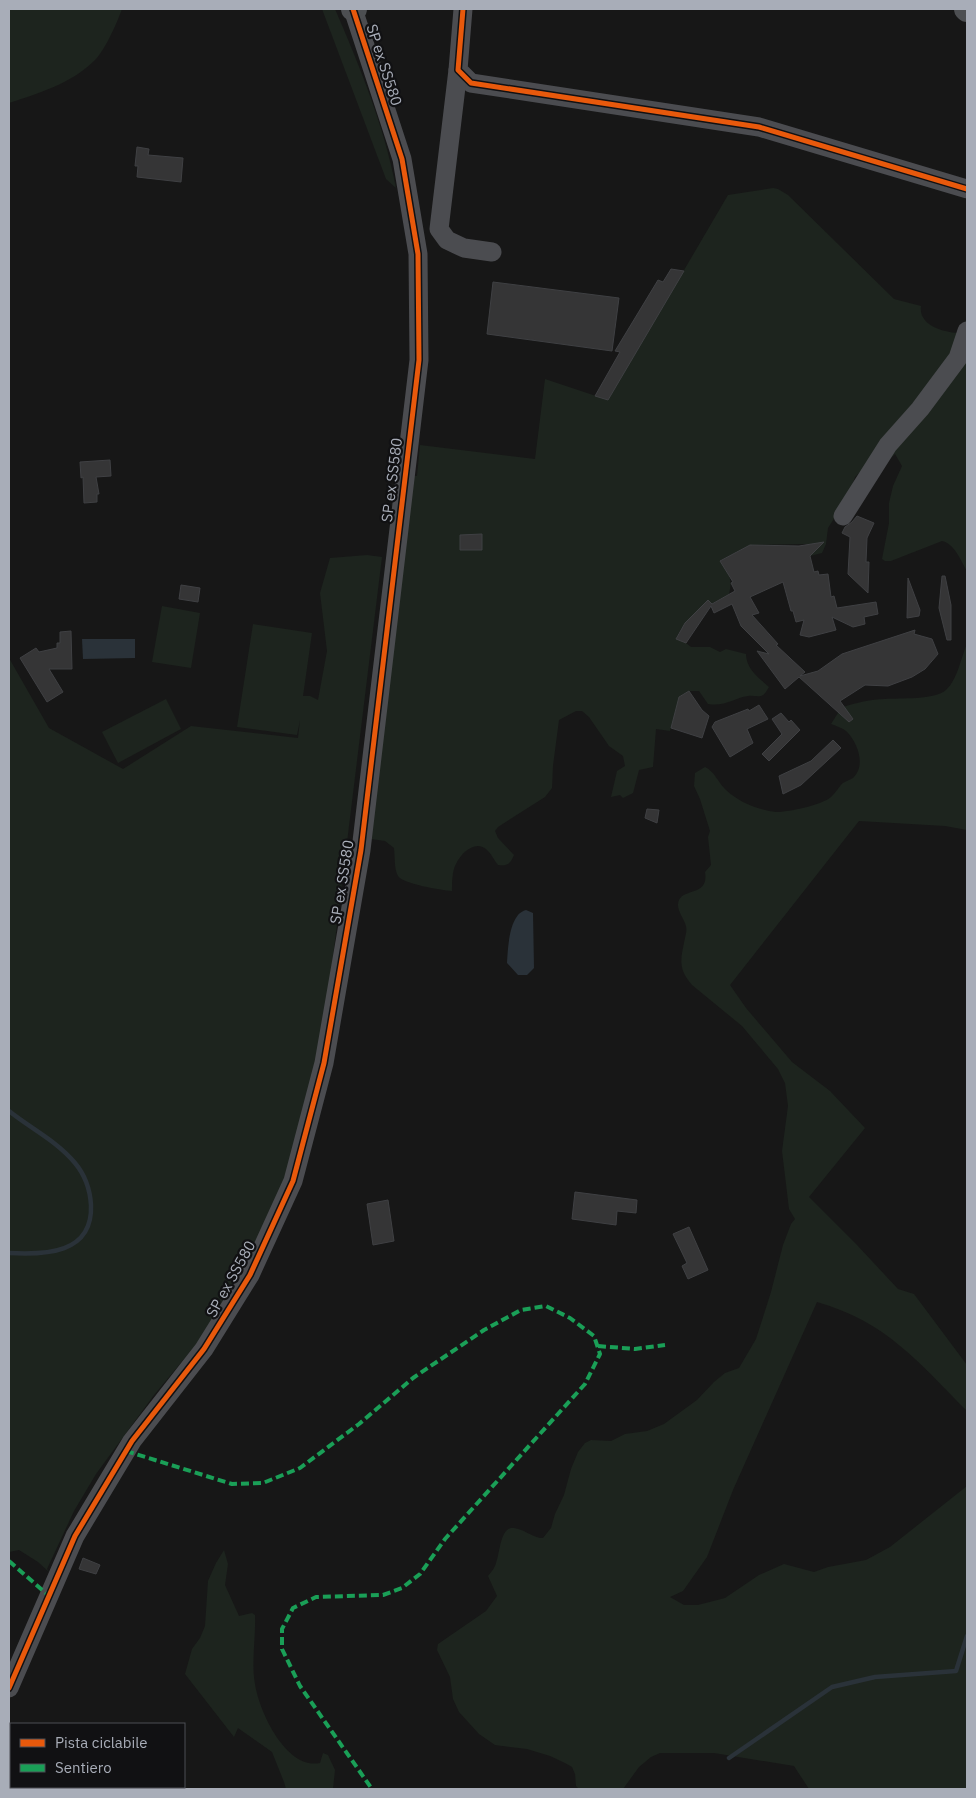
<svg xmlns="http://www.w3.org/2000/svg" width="976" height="1798" font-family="'IBM Plex Sans',sans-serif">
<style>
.green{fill:#1d241e}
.water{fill:#2a3239}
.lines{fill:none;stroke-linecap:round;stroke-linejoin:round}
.stream{stroke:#2a3239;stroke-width:4.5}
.building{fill:#353536;stroke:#3f4043}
.minor{stroke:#4b4c50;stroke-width:19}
.major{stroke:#4d4f52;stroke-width:24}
.quiet{stroke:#1a9f57;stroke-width:4;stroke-dasharray:8 4;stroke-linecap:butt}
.cycleway-casing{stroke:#111113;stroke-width:8}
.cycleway{stroke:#e8590c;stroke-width:5}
.labels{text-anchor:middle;stroke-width:4.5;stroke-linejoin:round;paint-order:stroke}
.street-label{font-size:15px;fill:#a8adb8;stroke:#111113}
</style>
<rect width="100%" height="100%" fill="#171717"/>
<g class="green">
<path d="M9,9H122C117,23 105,50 95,60C71,84 39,93 9,103Z"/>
<path d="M322,9H335C360,67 384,126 396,188L386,179Z"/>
<path d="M773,188L778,189L788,195L894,299L921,306C918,326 946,333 961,333L967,317V571C961,561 954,543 942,541L891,561H885L882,559L889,523V503L893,486L902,466L895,454L887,462L860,472L855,477L848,497L828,528L826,544L822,553L810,556L808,544L750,545L720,561C729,575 733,578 729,594C708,607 685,616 676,639L686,643L691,647H710L720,652L726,649L746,654C746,669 759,678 769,687C767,690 765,695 761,696C757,697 752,695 748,696C734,698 725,707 708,704L699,691H689L680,696L670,731L656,729L653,767L639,770L633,793L623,798L620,795L611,797L617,771L625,766L623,756L609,746L589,717L582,711H576L559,720L553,766L552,788L545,797L498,827L495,831L498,838L514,855C510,864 508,866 498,865C494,860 491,853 486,849C475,840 461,853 456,864C452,871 452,883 452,891C441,890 403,884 398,876C394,869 395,856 394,848L385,841L371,839L411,476H417L420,445L535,459L545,379L608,400L728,195Z"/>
<polygon points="367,555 382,557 318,1079 272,1225 199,1341 154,1395 96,1474 74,1511 47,1569 49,1572 38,1562 19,1550 9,1552 9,658 49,728 123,769 191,726 298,738 300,720 297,735 237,727 253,624 312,633 303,696 310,696 318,700 327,651 320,593 330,558"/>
<polygon points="162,606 200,613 191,668 152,662"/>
<path d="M967,644V830L945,826L859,821L730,985L746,1008L792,1062L830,1091L865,1128L809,1197L857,1245L898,1289L914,1294L967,1365V1411C918,1362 887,1322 817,1302L733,1490L707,1557L683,1591L670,1597L684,1605H698L725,1598L759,1575L784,1564L814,1572L828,1567L866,1560L890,1547L967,1486V1789H809L794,1766L714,1753H660L651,1757L639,1767L623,1789H579L576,1786L575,1774L572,1767L565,1763L550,1756L527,1749L495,1745L479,1734L459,1712L453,1699L450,1677L437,1650L438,1644L486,1611L497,1596L488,1576C491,1572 495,1568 496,1563C500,1554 500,1526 514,1528C523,1529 531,1536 540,1538H543L551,1528L555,1514L564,1495L571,1469L578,1452L585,1443L591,1440L611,1441L625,1434L647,1431L664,1424L697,1400L714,1382L725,1373L739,1368L756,1339L771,1292L783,1245L791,1224L795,1219L789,1209L782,1151L788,1106L785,1083L778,1069L742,1026L692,985C677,968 681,958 685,938C686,934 687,930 686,926C684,918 675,909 679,900C685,888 709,896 705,872L711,865L708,837L710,831L700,799L694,786L695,773L705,767C714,771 718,782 725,789C738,802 758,810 776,812C789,812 822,805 831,797C836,793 839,786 843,783C846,781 850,780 853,778C866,766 858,744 848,733C844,728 836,726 831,724L843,705V707C856,703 871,699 885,699C900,698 935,700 946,690C958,679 961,657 967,644Z"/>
<polygon points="166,699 181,729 118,763 102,732"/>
<path d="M224,1550L228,1564L225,1585L239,1616L252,1613L255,1615C256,1637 251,1663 255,1684C259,1711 286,1770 320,1763L323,1753L328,1755L335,1770L333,1789H286L284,1782L272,1752L238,1728L234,1737L185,1674L192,1649L200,1638L205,1626L208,1581L216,1563Z"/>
</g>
<g class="water">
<polygon points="82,639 135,639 135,658 83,659"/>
<path d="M526,910L533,913L534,968L527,975H518L507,963C508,948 509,914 526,910Z"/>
</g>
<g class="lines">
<g class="stream">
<path d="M9,1111C30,1128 57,1141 75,1163C85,1175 90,1189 91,1205C93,1254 45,1255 9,1253"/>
<polyline points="729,1758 832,1687 875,1677 956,1671 967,1636"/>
</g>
</g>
<g class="building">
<polygon points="137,147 149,149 148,155 183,158 181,182 137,177 138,166 135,166"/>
<polygon points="671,269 684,271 608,400 595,396 620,352 615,351 655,285 658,280 663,282"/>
<polygon points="493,282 619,298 612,351 487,334"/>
<polygon points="110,460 111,476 96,477 99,494 97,494 97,502 84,503 83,477 81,478 80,462"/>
<polygon points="857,516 874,523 867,538 866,562 869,562 868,593 848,574 850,537 842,533 845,527 852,522"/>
<polygon points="482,534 482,550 460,550 460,535"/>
<polygon points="824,542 810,556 814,572 818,571 819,575 828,574 831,597 834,596 837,608 876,602 878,614 864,617 865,624 853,627 832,617 836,630 809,637 800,635 804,620 796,622 793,611 791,611 783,582 750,597 759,613 752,615 778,644 776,645 805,672 800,676 818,671 842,654 915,630 914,634 932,639 938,654 925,669 912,677 888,686 865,685 840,701 853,719 849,722 799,677 785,689 757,651 769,654 741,626 732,604 714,613 711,606 686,643 676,639 685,623 708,600 712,604 735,591 731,583 733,582 720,561 750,545 799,546"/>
<polygon points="942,576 945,576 951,605 951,640 947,640 939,608"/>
<polygon points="908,578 920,610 919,616 907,618"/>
<polygon points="181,585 200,588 198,602 179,599"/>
<polygon points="71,631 72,669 49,669 63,692 47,702 20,658 36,648 39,652 57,648 57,643 60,643 60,632"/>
<polygon points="689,691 702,710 709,716 702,738 671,728 679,697"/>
<polygon points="759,705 768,719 747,729 753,743 730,757 712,727 715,722 748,709 749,711"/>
<polygon points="781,713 789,722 791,720 800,730 769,761 762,754 782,734 772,719"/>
<polygon points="833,740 841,748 801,785 783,794 779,776 811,761"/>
<polygon points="647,809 659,810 657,823 645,818"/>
<polygon points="575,1192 637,1200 636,1213 617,1211 616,1225 572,1219"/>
<polygon points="388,1200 394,1241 373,1245 367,1204"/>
<polygon points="689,1227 708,1270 688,1279 682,1266 687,1263 673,1234"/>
<polygon points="83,1558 100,1565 96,1574 79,1569"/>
</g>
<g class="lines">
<g class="minor">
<polyline points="463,9 458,70 471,83 759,127 967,189"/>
<polyline points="458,70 439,229 447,240 464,248 492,252"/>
<polyline points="843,516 888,445 920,409 958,358 967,331"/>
<polyline points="9,1688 75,1536 132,1441 204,1349 250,1275 293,1181 324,1063 361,850 419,360 418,254 402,159 353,9"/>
</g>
<g class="major">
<polyline points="353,9 355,9"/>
<polyline points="966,9 967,10"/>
</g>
<g class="quiet">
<polyline points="598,1346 635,1349 665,1345"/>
<polyline points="126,1451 232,1484 263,1483 300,1468 359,1424 413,1378 484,1330 521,1310 546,1306 570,1318 594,1336 600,1354 585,1384 445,1539 420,1574 402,1588 383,1595 316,1597 293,1608 282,1629 282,1649 300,1686 372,1789"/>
<polyline points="9,1561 48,1595"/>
</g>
<g class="cycleway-casing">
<g id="cycleway">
<polyline points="463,9 458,70 471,83 759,127 967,189"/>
<polyline points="9,1688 75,1536 132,1441 204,1349 250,1275 293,1181 324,1063 361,850 419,360 418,254 402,159 353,9"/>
</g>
</g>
<use href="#cycleway" class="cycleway"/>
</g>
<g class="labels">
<g class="street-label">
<text transform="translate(384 65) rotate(72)" y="5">SP ex SS580</text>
<text transform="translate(392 480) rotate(-83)" y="5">SP ex SS580</text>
<text transform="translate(342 882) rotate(-81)" y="5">SP ex SS580</text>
<text transform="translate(231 1279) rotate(-61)" y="5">SP ex SS580</text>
</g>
</g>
<rect width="976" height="1798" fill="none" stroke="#a8adb8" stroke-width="20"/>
<rect x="10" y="1723" width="175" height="65" fill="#111113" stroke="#4d4f55"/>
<rect x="20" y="1739" width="25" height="8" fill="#e8590c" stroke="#4d4f55"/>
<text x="55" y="1748" font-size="15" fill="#a8adb8">Pista ciclabile</text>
<rect x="20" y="1764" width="25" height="8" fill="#1a9f57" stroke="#4d4f55"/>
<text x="55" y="1773" font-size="15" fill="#a8adb8">Sentiero</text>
</svg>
